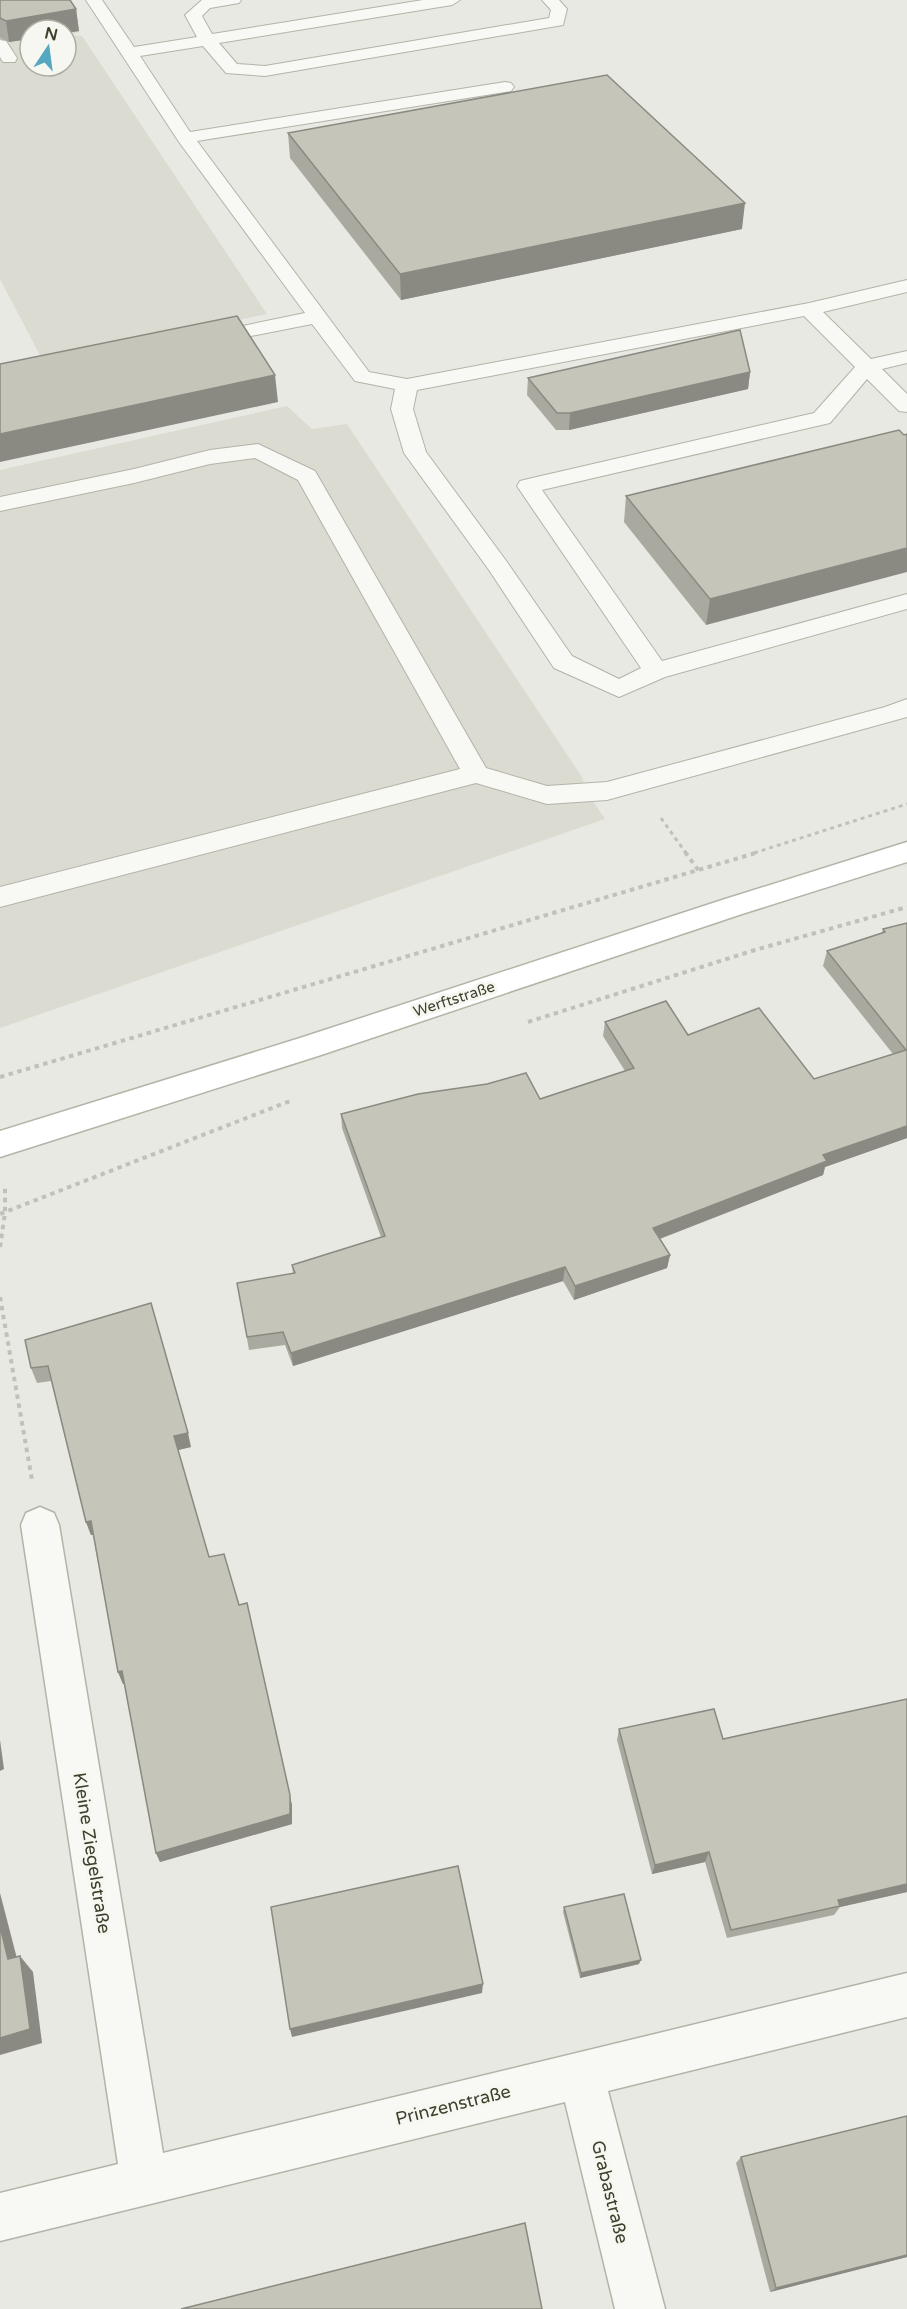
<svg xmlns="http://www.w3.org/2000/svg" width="907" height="2309" font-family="'Varela Round',sans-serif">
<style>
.built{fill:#dbdbd1;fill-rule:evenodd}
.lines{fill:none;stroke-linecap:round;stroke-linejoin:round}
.service-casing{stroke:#b3b3a8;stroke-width:2}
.minor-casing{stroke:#b3b3a8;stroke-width:3}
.secondary-casing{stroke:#b3b3a8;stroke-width:3}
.path-far1{stroke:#c0c1b9;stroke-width:3;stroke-dasharray:4 4;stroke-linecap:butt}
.path{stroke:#c0c1b9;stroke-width:4;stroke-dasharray:4.5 4.5;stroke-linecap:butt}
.service{fill:#f8f8f5;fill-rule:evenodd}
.minor{fill:#f8f8f5;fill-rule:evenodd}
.secondary{fill:#fff;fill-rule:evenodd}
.wall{fill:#a9a9a0}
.shaded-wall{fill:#8a8a82}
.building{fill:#c5c5ba;stroke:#8a8a82;stroke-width:1.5}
.labels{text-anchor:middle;stroke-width:6;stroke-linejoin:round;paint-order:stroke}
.street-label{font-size:15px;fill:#3f402c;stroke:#f7f7f2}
.near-street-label{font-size:18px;fill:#3f402c;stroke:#f7f7f2}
</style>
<rect width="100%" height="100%" fill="#e9e9e3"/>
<g class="built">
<path d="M0,0H59L80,32L69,35L82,36L267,314L43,361L0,279ZM30,30H66V66H30Z"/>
<polygon points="287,406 312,429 347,424 582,777 587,792 605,819 0,1028 0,470"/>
</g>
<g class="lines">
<g class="service-casing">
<g id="service">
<path d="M86,0H102L134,47L197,37L185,15L202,0H241L239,3L210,8L202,16L212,34L423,0H460L452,5L219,43L237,64L265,66L549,18L551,10L542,0H559L567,9L563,25L265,76L226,73L203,46L140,56L190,132L505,82L511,83L514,87L511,91L505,92L197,141L369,372L407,379L809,303L907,280V292L823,312L871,359L907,351V363L882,369L907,394V412L899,411L867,379L830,423L542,490L662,661L907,594V609L665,677L619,697L554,668L489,570L404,453L391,409L395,389L355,381L312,324L206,345L199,343L196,339L199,335L305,313L179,142ZM804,316L855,367L814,413L528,479L520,481L517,486L641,668L619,679L572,656L507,562L426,452L413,409L417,390Z"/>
<polygon points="0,40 6,41 17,58 15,62 3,62 0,57"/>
<polygon points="258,444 315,471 486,768 547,786 607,782 885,707 907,699 907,717 607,800 547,804 476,783 0,907 0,887 460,769 298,480 255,458 210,464 134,483 0,511 0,497 134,469 210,450"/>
</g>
</g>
<g class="minor-casing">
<polygon id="minor" points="40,1507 54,1513 59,1525 163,2153 907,1973 907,2017 608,2091 665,2309 615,2309 565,2102 0,2241 0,2193 118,2164 21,1525 26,1513"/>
</g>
<g class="secondary-casing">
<polygon id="secondary" points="907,842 907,862 742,914 318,1056 0,1157 0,1131 300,1038 722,900"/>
</g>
<g class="path-far1">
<polyline points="661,818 686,853"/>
<polyline points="754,853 907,804"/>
</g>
<g class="path">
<polyline points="685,852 699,871"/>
<polyline points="528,1022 755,950 907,907"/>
<polyline points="0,1077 759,852"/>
<polyline points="0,1214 290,1101"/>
<polyline points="0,1247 5,1213 5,1186"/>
<polyline points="0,1297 32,1480"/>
</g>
<use href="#service" class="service"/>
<use href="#minor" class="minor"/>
<use href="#secondary" class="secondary"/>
</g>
<g class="wall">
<polygon points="0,0 76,9 79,31 9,42 0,38 0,39"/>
<polygon points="288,133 742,229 401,300 290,158"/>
<polygon points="750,372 748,389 569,430 556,430 527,395 528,378"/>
<polygon points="899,430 706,625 624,522 626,496"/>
<polygon points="907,923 907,1138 825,1167 823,1175 660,1239 670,1255 667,1268 574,1300 563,1281 293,1366 285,1345 249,1350 237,1283 293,1274 292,1265 381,1237 342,1128 341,1114 540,1099 625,1071 603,1036 605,1022 688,1035 814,1079 893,1054 823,966 827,951 882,933 883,929"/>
<polygon points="25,1340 191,1447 178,1450 209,1557 292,1805 292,1824 160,1862 156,1853 124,1683 123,1684 118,1672 93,1535 91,1535 86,1522 51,1381 37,1383 31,1368"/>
<polygon points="907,1699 907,1892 840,1907 834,1915 727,1938 705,1862 652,1874 617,1740 619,1729 723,1739"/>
<polygon points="564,1907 639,1964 580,1978 563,1912"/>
<polygon points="907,2116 907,2257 770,2292 736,2163 741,2157"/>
</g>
<g class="shaded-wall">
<polygon points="76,9 79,31 66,33 66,30 30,30 30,39 9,42 6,21"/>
<polygon points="745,203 742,229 401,300 400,274"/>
<polygon points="750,372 748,389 569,430 570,413"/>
<polygon points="275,375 278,402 0,462 0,434"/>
<polygon points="907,548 907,572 706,625 710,599"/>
<polygon points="907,1126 907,1138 825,1167 823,1175 651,1242 653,1228 823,1155"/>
<polygon points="670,1255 667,1268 574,1300 575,1286"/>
<polygon points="565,1267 563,1281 293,1366 291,1353"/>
<polygon points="188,1433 191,1447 178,1450 174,1436"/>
<polygon points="91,1521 96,1534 91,1535 86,1522"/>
<polygon points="247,1603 292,1805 292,1824 160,1862 156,1853"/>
<polygon points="122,1671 127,1683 123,1684 118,1672"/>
<polygon points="0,1740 4,1769 0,1771"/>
<polygon points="709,1852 705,1862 652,1874 655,1865"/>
<polygon points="907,1884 907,1892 840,1907 838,1900"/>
<polygon points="0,1893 21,1974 8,1959 0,1926"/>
<polygon points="20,1956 33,1972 42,2043 0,2055 0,2038"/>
<polygon points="641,1960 639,1964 580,1978 581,1973"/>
<polygon points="483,1984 482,1993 292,2037 290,2029"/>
<polygon points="907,2255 907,2257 770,2292 776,2288"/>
</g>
<g class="building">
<polygon points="0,0 70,0 76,9 6,21 0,18"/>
<polygon points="607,75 745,203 400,274 288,133"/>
<polygon points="237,316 275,375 0,434 0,364"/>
<polygon points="740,330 750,372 570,413 557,413 528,378"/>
<polygon points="899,430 904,435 907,434 907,548 710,599 626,496"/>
<polygon points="907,923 907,1126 823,1155 827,1161 653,1228 670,1255 575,1286 565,1267 291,1353 283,1332 247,1337 237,1283 295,1273 292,1265 385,1236 341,1114 418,1094 487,1084 526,1073 540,1099 634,1068 605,1022 666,1001 688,1035 759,1008 814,1079 906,1050 827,951 885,932 883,929"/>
<polygon points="151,1303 188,1433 174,1436 209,1557 224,1554 239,1605 247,1603 290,1795 290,1814 156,1853 122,1671 118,1672 91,1521 86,1522 48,1366 31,1368 25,1340"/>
<polygon points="907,1699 907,1884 838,1900 840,1906 731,1930 709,1852 655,1865 619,1729 714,1709 723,1739"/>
<polygon points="458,1866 483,1984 290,2029 271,1907"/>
<polygon points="624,1894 641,1960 581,1973 564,1907"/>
<polygon points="0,1926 8,1959 20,1956 30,2029 0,2038"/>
<polygon points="907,2116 907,2255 776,2288 741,2157"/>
<polygon points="525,2223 542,2309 181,2309"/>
</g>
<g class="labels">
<g class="street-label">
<text transform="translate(454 999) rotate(-18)" y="5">Werftstraße</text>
</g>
<g class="near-street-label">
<text transform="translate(92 1853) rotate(81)" y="6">Kleine Ziegelstraße</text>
<text transform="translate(453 2105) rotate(-14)" y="6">Prinzenstraße</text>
<text transform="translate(610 2192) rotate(76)" y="6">Grabastraße</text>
</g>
</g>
<g transform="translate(48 48) rotate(13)"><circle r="28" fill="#f7f7f2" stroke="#adaea3" stroke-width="1.5"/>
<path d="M0-4.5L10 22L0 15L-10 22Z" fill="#56a8c0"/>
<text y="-9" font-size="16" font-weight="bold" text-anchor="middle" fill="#3f402c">N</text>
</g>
</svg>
